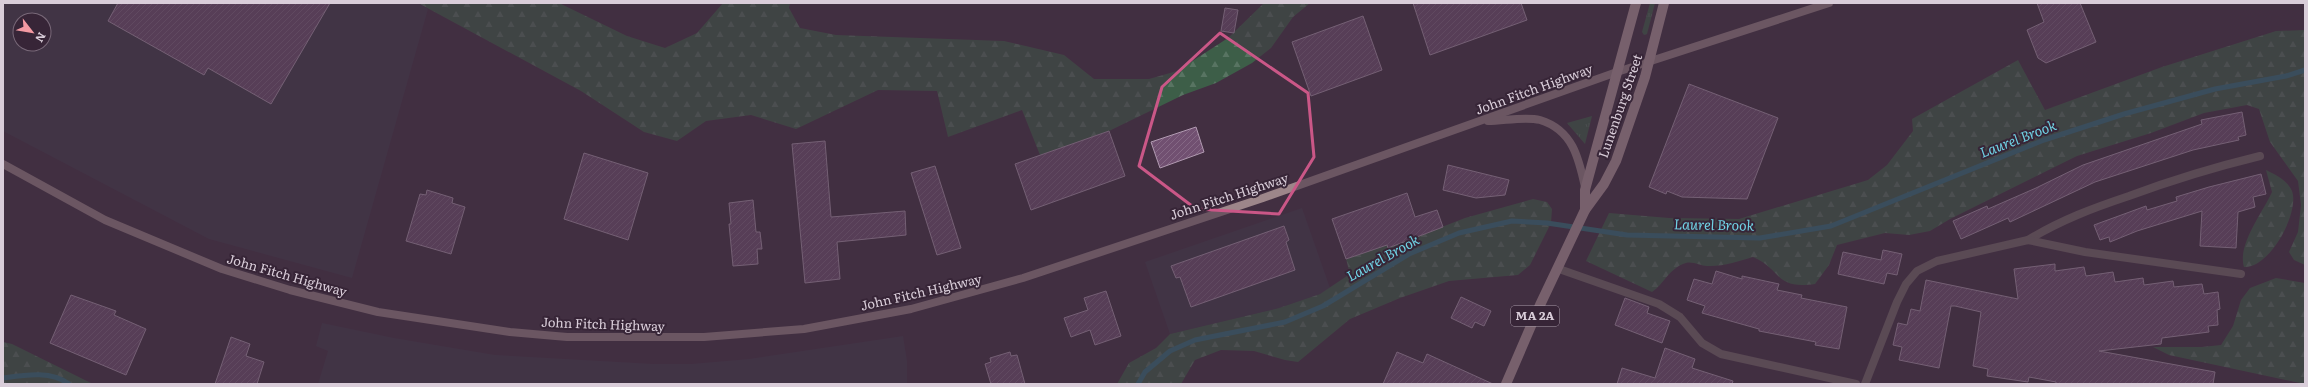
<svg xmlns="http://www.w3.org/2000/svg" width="2308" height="387" font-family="Literata,serif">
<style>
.commercial{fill:#413a4b;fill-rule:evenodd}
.grass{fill:url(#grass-tufts)}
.forest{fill:url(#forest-firs)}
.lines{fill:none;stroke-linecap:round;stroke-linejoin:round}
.stream{stroke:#32717c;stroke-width:5}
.building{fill:url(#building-hatch);stroke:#b19ab1}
.minor{stroke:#786a6c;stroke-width:8}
.secondary{stroke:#9d868a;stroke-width:8}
.primary{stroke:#b99ca0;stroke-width:10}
.marked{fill:none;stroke:#ca5787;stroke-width:3;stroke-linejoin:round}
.labels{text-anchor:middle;stroke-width:4;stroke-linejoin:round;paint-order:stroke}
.shield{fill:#372537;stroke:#a89ba8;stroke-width:1}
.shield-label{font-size:12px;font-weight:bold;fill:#d9cdd9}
.street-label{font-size:13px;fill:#d9cdd9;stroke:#372537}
.water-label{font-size:14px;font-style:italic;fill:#70d2e4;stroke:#372537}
</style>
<defs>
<pattern id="grass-tufts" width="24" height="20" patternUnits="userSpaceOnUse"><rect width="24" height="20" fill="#3d5e48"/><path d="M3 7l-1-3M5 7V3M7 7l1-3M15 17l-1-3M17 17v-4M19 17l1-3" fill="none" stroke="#587462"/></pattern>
<pattern id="forest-firs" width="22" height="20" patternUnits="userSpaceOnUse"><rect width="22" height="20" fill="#3d5e48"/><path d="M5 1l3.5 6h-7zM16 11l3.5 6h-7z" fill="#587462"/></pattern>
<pattern id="building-hatch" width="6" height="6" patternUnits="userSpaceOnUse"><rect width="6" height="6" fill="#715071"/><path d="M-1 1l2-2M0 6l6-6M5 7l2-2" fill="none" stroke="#856885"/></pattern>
</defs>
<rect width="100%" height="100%" fill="#422f41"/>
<g class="commercial">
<path d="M3,3H418L428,9L352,278L209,239L3,131ZM20,20H44V44H20Z"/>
<polygon points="1302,208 1330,288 1320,294 1279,308 1170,334 1145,262"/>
<polygon points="322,323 394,338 495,355 654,364 691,364 749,359 903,336 907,361 907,384 318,384 328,351 316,346"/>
</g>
<g class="grass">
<polygon points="1650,3 1655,3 1647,34 1644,35 1642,32"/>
<polygon points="1592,116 1585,144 1567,123"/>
<polygon points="1615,119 1609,147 1605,149 1611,121"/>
</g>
<g class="forest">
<polygon points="418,3 559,3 627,36 665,48 697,33 723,3 790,3 789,8 800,28 836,35 1004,41 1064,55 1094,79 1149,79 1177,71 1228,38 1264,3 1310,3 1293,17 1271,48 1252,63 1216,83 1183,95 1109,131 1040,155 1022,110 948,137 937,91 878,90 796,129 751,115 706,121 677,141 644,132 581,91"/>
<path d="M2305,30V265L2294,260L2289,252L2298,232L2301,205L2298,181L2270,142L2259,109L2247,105L2204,113L2151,133L2077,156L1950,219L1930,231L1909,235L1885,233L1837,245L1829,265L1815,284C1774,290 1782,269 1753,257C1739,261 1722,267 1707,266C1701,266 1692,261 1686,263C1669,268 1665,283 1652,292L1586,261L1609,213L1669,218L1739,219L1868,180L1887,165L1913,131L1912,119L2018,60L2045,110L2162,67L2276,31Z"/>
<path d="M2266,170C2276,175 2287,180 2292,191C2300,213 2269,269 2244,267C2237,245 2263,212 2272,192Z"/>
<polygon points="1533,199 1547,202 1552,209 1551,223 1530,265 1518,275 1449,281 1400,298 1350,319 1298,362 1285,360 1254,351 1221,350 1195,360 1181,384 1117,384 1129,363 1156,348 1170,334 1279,308 1320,294 1350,274 1346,259 1387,245 1388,248 1465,218"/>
<polygon points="2276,278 2305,283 2305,384 2169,355 2153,347 2202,347 2221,345 2233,326 2241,300 2250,288"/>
<polygon points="3,342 12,344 93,384 3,384"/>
</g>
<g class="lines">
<g class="stream">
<path d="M3,378C24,375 51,370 69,384"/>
<polyline points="1138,384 1145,372 1170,351 1195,340 1285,322 1323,306 1409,254 1459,233 1512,221 1547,223 1627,235 1760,238 1831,226 2044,140 2124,114 2215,89 2286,76 2305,70"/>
</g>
</g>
<g class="building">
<polygon points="118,3 330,3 271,104 208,68 204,75 108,21"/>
<polygon points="1413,3 1521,3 1527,20 1430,55"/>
<polygon points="2037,3 2080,3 2096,42 2046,63 2038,58 2027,30 2044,22"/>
<polygon points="1225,8 1238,10 1234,33 1221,31"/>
<polygon points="1363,16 1382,70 1311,96 1292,42"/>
<polygon points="1689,84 1778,118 1747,199 1682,197 1667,191 1666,194 1649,187"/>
<polygon points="2242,112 2246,135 2238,137 2239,140 2193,150 2095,182 2010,222 2008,218 1961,239 1953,221 1987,206 1988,209 2036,188 2083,165 2202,124 2201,120"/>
<polygon points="1196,127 1204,152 1160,168 1151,142"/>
<polygon points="1109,131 1125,176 1031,210 1015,164"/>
<polygon points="825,141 831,217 905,211 906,235 837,242 840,279 805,283 792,144"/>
<polygon points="584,153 648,173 628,240 564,219"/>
<polygon points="1448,165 1509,180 1505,195 1476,198 1443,190"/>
<polygon points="935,166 961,248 937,255 911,173"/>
<polygon points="2261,174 2266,194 2253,197 2255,207 2238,212 2236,248 2200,246 2202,211 2137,231 2110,242 2109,237 2100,240 2094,225 2146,206 2147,210 2177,201 2176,197 2209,187"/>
<polygon points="427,190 453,198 452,203 465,207 451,254 406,241 420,194 426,195"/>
<polygon points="1407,193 1415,217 1437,210 1443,227 1388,248 1387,245 1346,259 1332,219"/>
<polygon points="753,200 756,232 760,232 762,249 757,249 758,264 733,266 729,224 731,224 729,203"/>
<polygon points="1284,226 1289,240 1286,242 1295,270 1191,307 1180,277 1176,278 1171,266"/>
<polygon points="1883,250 1902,254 1897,275 1887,273 1884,284 1838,274 1843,252 1881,260"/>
<polygon points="2055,264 2055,271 2084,267 2086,276 2113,272 2115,282 2143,278 2144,285 2173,281 2174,287 2202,284 2204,294 2218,292 2220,309 2217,310 2218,325 2208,326 2209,332 2162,338 2161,344 2099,351 2215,372 2213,384 2056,384 2056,382 2029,377 2028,382 1987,376 1988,369 1973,366 1981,312 1955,306 1951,306 1939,368 1899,360 1902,347 1893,345 1898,323 1907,325 1911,309 1920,311 1926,280 2018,299 2014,269"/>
<polygon points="1716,271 1742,279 1742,276 1779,284 1777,290 1802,295 1801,298 1847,307 1839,349 1815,345 1816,342 1759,331 1759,329 1702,313 1705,306 1687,300 1694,279 1712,284"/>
<polygon points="1106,291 1121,336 1095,345 1090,330 1071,337 1064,318 1088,310 1084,298"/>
<polygon points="71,295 116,311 114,315 146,329 126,375 50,343"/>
<polygon points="1461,297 1491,311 1484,326 1475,322 1472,328 1451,318"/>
<polygon points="1625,298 1649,307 1647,313 1670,321 1662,343 1615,325"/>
<polygon points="231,337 250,344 246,356 264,362 257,384 215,384"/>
<polygon points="1665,348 1695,359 1692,368 1733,381 1732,384 1617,384 1622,368 1655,378"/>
<polygon points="1010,352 1011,356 1017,355 1025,384 991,384 985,364 991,362 990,358"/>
<polygon points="1397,352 1423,363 1427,354 1493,384 1383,384"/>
</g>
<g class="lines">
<g class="minor">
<path d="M2028,240C2061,220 2093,208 2129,196C2172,180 2215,167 2260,156"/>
<polyline points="1559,269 1659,304 1680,317 1702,343 1721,354 1856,384"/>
<polyline points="1865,384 1897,302 1906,284 1917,271 1937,261 2028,240 2085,252 2241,274"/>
</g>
<g class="secondary">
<path d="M1488,121C1504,121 1525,116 1540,120C1573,130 1579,159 1585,187"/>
<polyline points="3,164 105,220 222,269 290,290 378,312 510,332 567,337 704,337 804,329 911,309 1023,278 1263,198 1617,72 1829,3"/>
</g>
<g class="primary">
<polyline points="1585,210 1585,190 1636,3"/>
<polyline points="1506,384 1540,305 1585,210 1604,184 1616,161 1645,77 1664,3"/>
</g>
</g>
<path d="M0 0H2308V387H0ZM1220,33L1308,93L1314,157L1279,214L1196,209L1139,166L1162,87Z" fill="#422f41" fill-opacity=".55" fill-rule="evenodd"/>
<path class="marked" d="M1220,33L1308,93L1314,157L1279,214L1196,209L1139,166L1162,87Z"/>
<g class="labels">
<rect class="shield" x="1511" y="306" width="48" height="20" rx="3"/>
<g class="shield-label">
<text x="1535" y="320">MA 2A</text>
</g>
<g class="street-label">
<text transform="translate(1534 89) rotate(-20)" y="5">John Fitch Highway</text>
<text transform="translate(1620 106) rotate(-71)" y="5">Lunenburg Street</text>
<text transform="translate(1229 196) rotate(-18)" y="5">John Fitch Highway</text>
<text transform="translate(287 275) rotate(16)" y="5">John Fitch Highway</text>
<text transform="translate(921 292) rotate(-13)" y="5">John Fitch Highway</text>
<text transform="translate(603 324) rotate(2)" y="5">John Fitch Highway</text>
</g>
<g class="water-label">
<text transform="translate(2018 139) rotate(-21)" y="5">Laurel Brook</text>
<text transform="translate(1714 225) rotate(1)" y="5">Laurel Brook</text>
<text transform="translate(1383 258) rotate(-29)" y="5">Laurel Brook</text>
</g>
</g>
<rect width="2308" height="387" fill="none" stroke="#d9cdd9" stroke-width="8"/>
<g transform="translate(32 32) rotate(121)"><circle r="19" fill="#372537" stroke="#786878"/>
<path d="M0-3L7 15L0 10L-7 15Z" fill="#f49aa3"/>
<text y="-6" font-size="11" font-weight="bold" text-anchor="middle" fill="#d9cdd9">N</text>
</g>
</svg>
